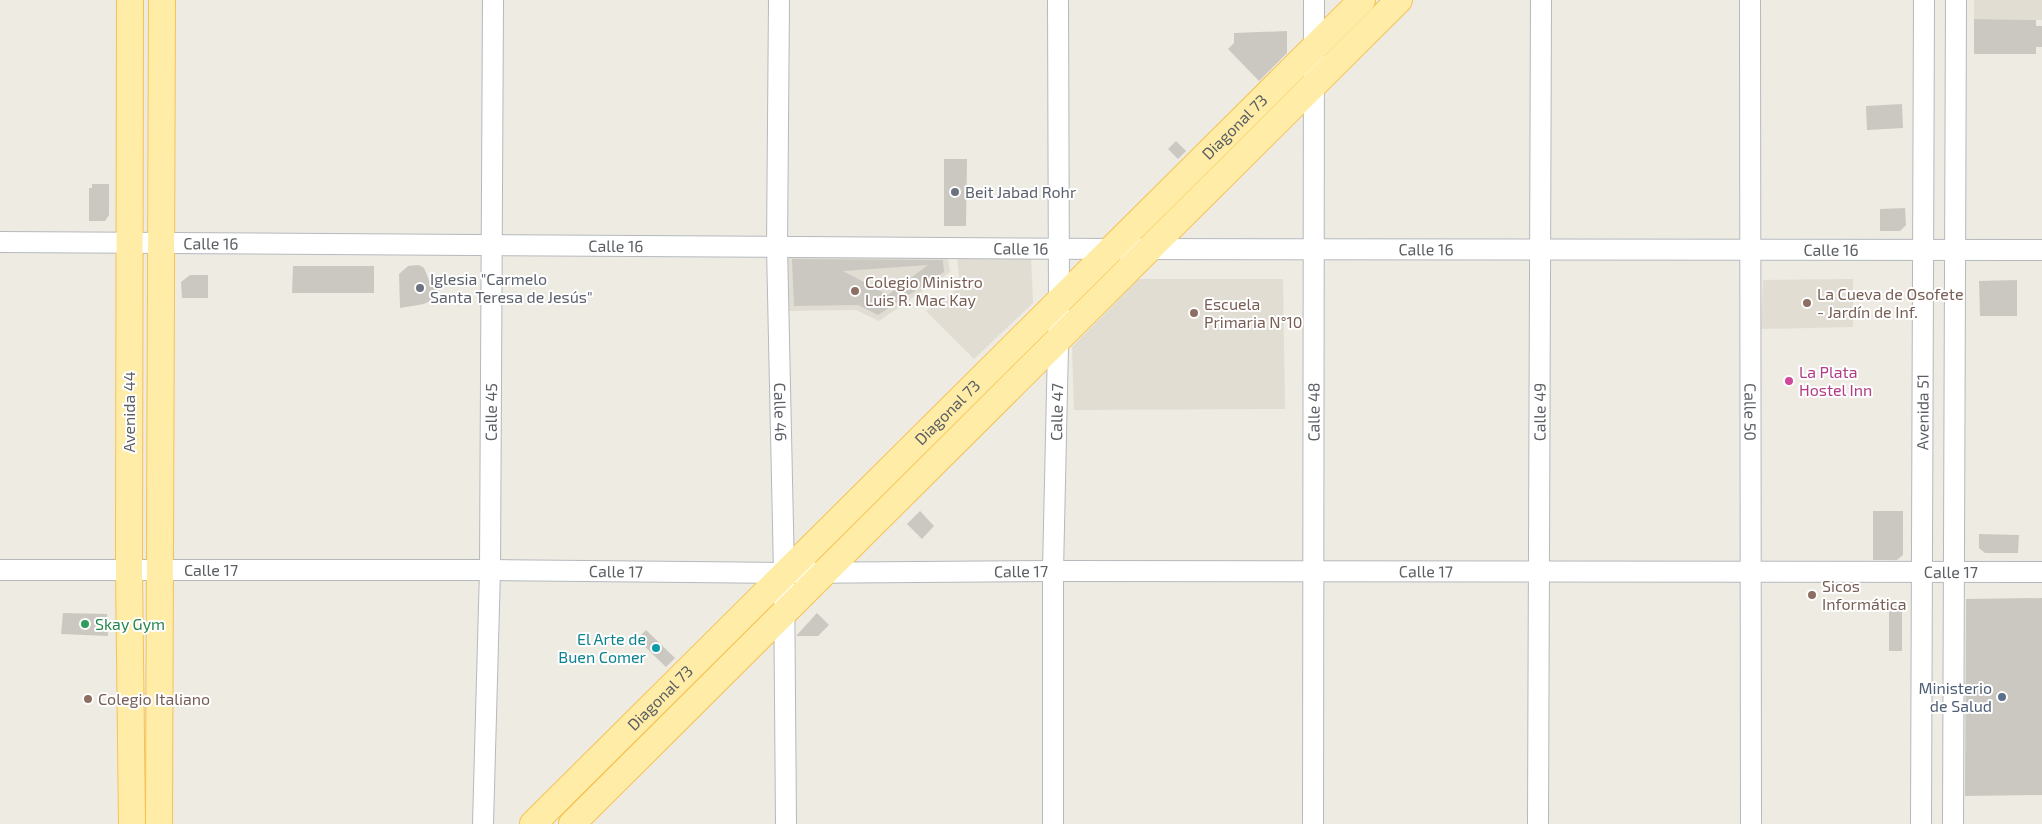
<svg xmlns="http://www.w3.org/2000/svg" width="2042" height="824" font-family="'Exo 2',sans-serif">
<style>
.education{fill:#e1ddd3}
.building{fill:#cbc8c2;fill-rule:evenodd}
.lines{fill:none;stroke-linecap:round;stroke-linejoin:round}
.minor-casing{stroke:#b5b9be;stroke-width:22}
.major-casing{stroke:#f8c152;stroke-width:28}
.minor{stroke:#fff;stroke-width:20}
.major{stroke:#ffeda7;stroke-width:26}
.worship-dot{fill:#6b7280;stroke:#fff;stroke-width:2}
.education-dot{fill:#8d6e63;stroke:#fff;stroke-width:2}
.hotel-dot{fill:#d1479c;stroke:#fff;stroke-width:2}
.leisure-dot{fill:#2e9e5b;stroke:#fff;stroke-width:2}
.culture-dot{fill:#0f9aa8;stroke:#fff;stroke-width:2}
.service-dot{fill:#5c6f8a;stroke:#fff;stroke-width:2}
.labels{text-anchor:middle;stroke-width:4;stroke-linejoin:round;paint-order:stroke}
.street-label{font-size:16px;fill:#5b5f64;stroke:#fff}
.worship-label{font-size:16px;fill:#5b616d;stroke:#fff;text-anchor:start}
.education-label{font-size:16px;fill:#785e54;stroke:#fff;text-anchor:start}
.hotel-label{font-size:16px;fill:#b23c85;stroke:#fff;text-anchor:start}
.leisure-label{font-size:16px;fill:#27864d;stroke:#fff;text-anchor:start}
.culture-label{font-size:16px;fill:#0d838f;stroke:#fff;text-anchor:end}
.service-label{font-size:16px;fill:#4e5e75;stroke:#fff;text-anchor:end}
</style>
<rect width="100%" height="100%" fill="#eeebe3"/>
<g class="education">
<polygon points="1974,0 2042,0 2042,20 1974,19"/>
<polygon points="786,248 947,250 950,272 879,321 856,310 789,311"/>
<polygon points="957,256 1031,256 1033,303 974,359 926,311 960,287"/>
<polygon points="1139,279 1283,279 1285,409 1074,410 1072,347"/>
<polygon points="1853,279 1853,327 1761,329 1763,280"/>
</g>
<g class="building">
<polygon points="1974,19 2036,20 2036,26 2042,26 2042,47 2036,47 2036,54 1974,54"/>
<polygon points="1287,31 1287,53 1259,81 1228,49 1234,43 1234,33"/>
<polygon points="1902,104 1903,128 1867,130 1866,106"/>
<polygon points="1176,141 1186,151 1178,159 1168,149"/>
<polygon points="944,159 967,159 966,226 944,226"/>
<polygon points="92,184 109,184 109,215 105,221 89,221 89,188 92,188"/>
<polygon points="1905,208 1906,225 1900,231 1880,231 1880,209"/>
<path d="M792,259L943,260L944,272L878,315L858,305L794,306ZM928,265L888,295L843,271Z"/>
<polygon points="419,265 424,268 429,280 439,276 442,286 440,290 430,301 424,304 400,308 399,274 408,266"/>
<polygon points="293,266 374,266 374,293 292,293"/>
<polygon points="190,275 208,275 208,298 182,298 181,282"/>
<polygon points="2017,280 2017,316 1980,316 1979,281"/>
<polygon points="920,511 934,526 922,539 907,524"/>
<polygon points="1873,511 1903,511 1903,555 1897,560 1873,560"/>
<polygon points="1979,534 2019,535 2018,553 1985,553 1979,548"/>
<polygon points="2042,598 2042,795 1965,796 1966,599"/>
<polygon points="1889,600 1902,607 1902,651 1889,651"/>
<polygon points="63,613 107,614 108,636 61,634"/>
<polygon points="817,613 829,625 818,636 796,636"/>
<polygon points="646,630 675,658 666,667 637,639"/>
</g>
<g class="lines">
<g class="minor-casing">
<g id="minor">
<path id="s1" d="M779,0L777,247L784,573L786,824"/>
<path id="s2" d="M1750,0L1751,824"/>
<path id="s3" d="M0,242L1111,249L2042,250"/>
<path id="s4" d="M0,570H490L784,573L1053,571L2042,572"/>
<path id="s5" d="M483,824L490,570L493,0"/>
<path id="s6" d="M1053,824V571L1059,301L1058,0"/>
<path id="s7" d="M1313,824L1314,0"/>
<path id="s8" d="M1538,824L1541,0"/>
<path id="s9" d="M1921,824L1924,0"/>
<polyline points="1953,824 1956,0"/>
</g>
</g>
<g class="major-casing">
<g id="major">
<polyline points="130,0 129,570 132,824"/>
<polyline points="159,824 162,0"/>
<path id="s10" d="M533,824L1362,0"/>
<polyline points="572,824 1399,0"/>
</g>
</g>
<use href="#minor" class="minor"/>
<use href="#major" class="major"/>
</g>
<g class="worship-dot">
<circle cx="955" cy="192" r="5"/>
<circle cx="420" cy="288" r="5"/>
</g>
<g class="education-dot">
<circle cx="855" cy="291" r="5"/>
<circle cx="1807" cy="303" r="5"/>
<circle cx="1194" cy="313" r="5"/>
<circle cx="1812" cy="595" r="5"/>
<circle cx="88" cy="699" r="5"/>
</g>
<circle class="hotel-dot" cx="1789" cy="381" r="5"/>
<circle class="leisure-dot" cx="85" cy="624" r="5"/>
<circle class="culture-dot" cx="656" cy="648" r="5"/>
<circle class="service-dot" cx="2002" cy="697" r="5"/>
<g class="labels">
<g class="street-label">
<text dy="6" stroke="none"><textPath href="#s10" startOffset="989">Diagonal 73</textPath></text>
<text dy="6" stroke="none"><textPath href="#s3" startOffset="211">Calle 16</textPath></text>
<text dy="6" stroke="none"><textPath href="#s3" startOffset="616">Calle 16</textPath></text>
<text dy="6" stroke="none"><textPath href="#s3" startOffset="1021">Calle 16</textPath></text>
<text dy="6" stroke="none"><textPath href="#s3" startOffset="1426">Calle 16</textPath></text>
<text dy="6" stroke="none"><textPath href="#s3" startOffset="1831">Calle 16</textPath></text>
<text transform="translate(129 412) rotate(-90)" y="6">Avenida 44</text>
<text dy="6" stroke="none"><textPath href="#s5" startOffset="412">Calle 45</textPath></text>
<text dy="6" stroke="none"><textPath href="#s1" startOffset="412">Calle 46</textPath></text>
<text dy="6" stroke="none"><textPath href="#s10" startOffset="584">Diagonal 73</textPath></text>
<text dy="6" stroke="none"><textPath href="#s6" startOffset="412">Calle 47</textPath></text>
<text dy="6" stroke="none"><textPath href="#s7" startOffset="412">Calle 48</textPath></text>
<text dy="6" stroke="none"><textPath href="#s8" startOffset="412">Calle 49</textPath></text>
<text dy="6" stroke="none"><textPath href="#s2" startOffset="412">Calle 50</textPath></text>
<text dy="6" stroke="none"><textPath href="#s9" startOffset="412">Avenida 51</textPath></text>
<text dy="6" stroke="none"><textPath href="#s4" startOffset="211">Calle 17</textPath></text>
<text dy="6" stroke="none"><textPath href="#s4" startOffset="1021">Calle 17</textPath></text>
<text dy="6" stroke="none"><textPath href="#s4" startOffset="1426">Calle 17</textPath></text>
<text dy="6" stroke="none"><textPath href="#s4" startOffset="616">Calle 17</textPath></text>
<text dy="6" stroke="none"><textPath href="#s4" startOffset="1951">Calle 17</textPath></text>
<text dy="6" stroke="none"><textPath href="#s10" startOffset="179">Diagonal 73</textPath></text>
</g>
<g class="worship-label">
<text x="965" y="198">Beit Jabad Rohr</text>
<text x="430" y="285">Iglesia "Carmelo<tspan x="430" dy="18">Santa Teresa de Jesús"</tspan></text>
</g>
<g class="education-label">
<text x="865" y="288">Colegio Ministro<tspan x="865" dy="18">Luis R. Mac Kay</tspan></text>
<text x="1817" y="300">La Cueva de Osofete<tspan x="1817" dy="18">- Jardín de Inf.</tspan></text>
<text x="1204" y="310">Escuela<tspan x="1204" dy="18">Primaria N°10</tspan></text>
<text x="1822" y="592">Sicos<tspan x="1822" dy="18">Informática</tspan></text>
<text x="98" y="705">Colegio Italiano</text>
</g>
<g class="hotel-label">
<text x="1799" y="378">La Plata<tspan x="1799" dy="18">Hostel Inn</tspan></text>
</g>
<g class="leisure-label">
<text x="95" y="630">Skay Gym</text>
</g>
<g class="culture-label">
<text x="646" y="645">El Arte de<tspan x="646" dy="18">Buen Comer</tspan></text>
</g>
<g class="service-label">
<text x="1992" y="694">Ministerio<tspan x="1992" dy="18">de Salud</tspan></text>
</g>
</g>
</svg>
